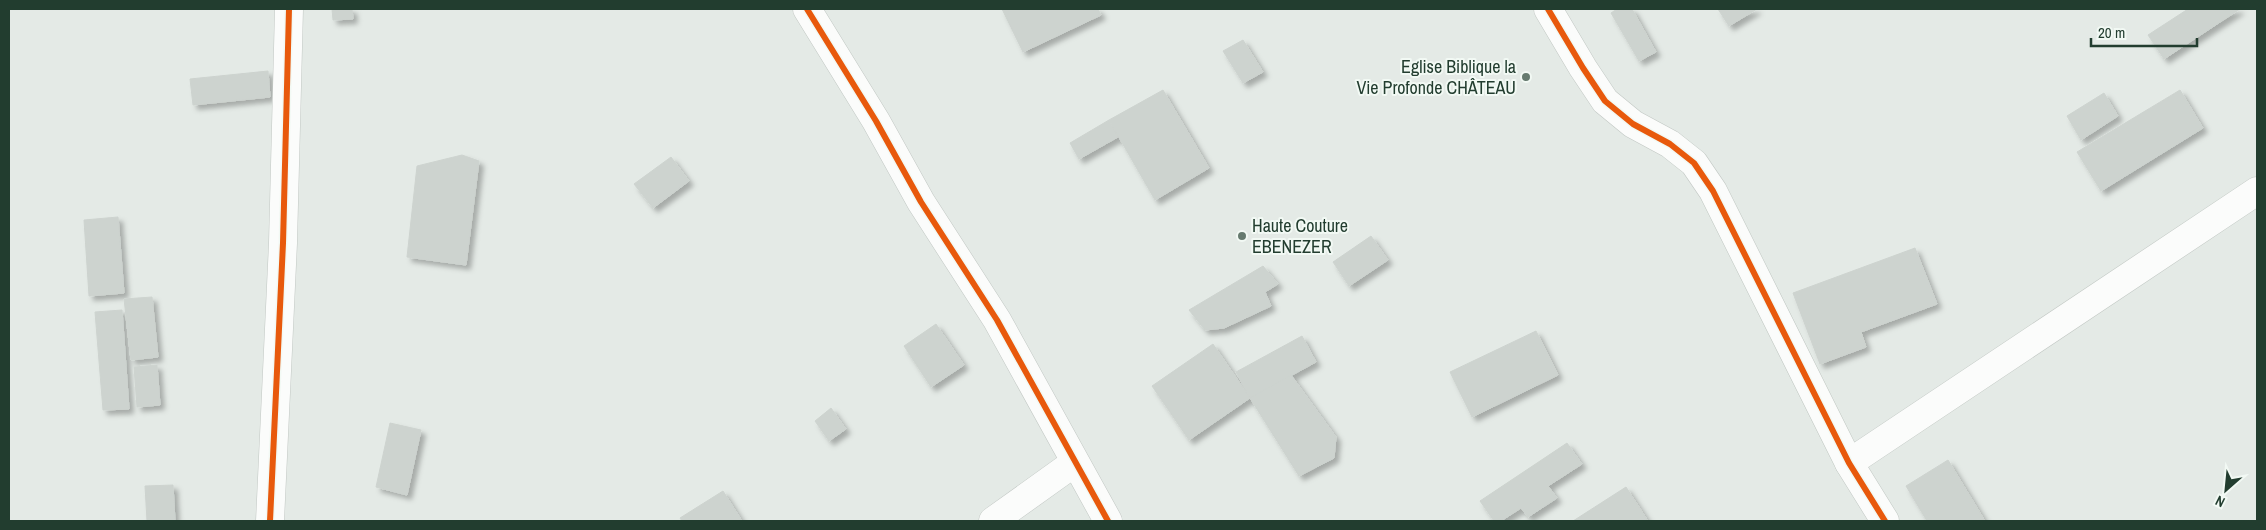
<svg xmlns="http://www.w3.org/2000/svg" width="2266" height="530" font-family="'Archivo Narrow',sans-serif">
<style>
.building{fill:#cdd3cf;stroke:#cdd3cf;filter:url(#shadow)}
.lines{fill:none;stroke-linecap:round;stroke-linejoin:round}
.minor-casing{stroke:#c1c7c3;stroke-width:29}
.minor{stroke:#fbfcfb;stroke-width:28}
.cycleway-casing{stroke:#f2f9f4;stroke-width:9}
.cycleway{stroke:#e8590c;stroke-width:6}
.poi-dot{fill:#667a6f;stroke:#f2f9f4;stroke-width:2}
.labels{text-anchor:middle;stroke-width:4;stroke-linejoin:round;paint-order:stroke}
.poi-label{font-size:18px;fill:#223d2f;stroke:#f2f9f4;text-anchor:end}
</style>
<defs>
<filter id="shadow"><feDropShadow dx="4.5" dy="4.5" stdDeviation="2.5" flood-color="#0004"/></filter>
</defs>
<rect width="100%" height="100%" fill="#e4eae6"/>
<g class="building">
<polygon points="332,9 352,9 353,19 333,20"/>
<polygon points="1002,9 1098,9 1101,15 1023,52"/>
<polygon points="1617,9 1632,9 1656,52 1639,61 1611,13"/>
<polygon points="1718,9 1757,9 1729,26"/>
<polygon points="2188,9 2240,9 2164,59 2148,35"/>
<polygon points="1243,40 1263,72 1243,83 1223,51"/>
<polygon points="268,71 270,97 193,105 190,79"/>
<polygon points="1163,90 1209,168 1155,200 1109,120"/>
<polygon points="2180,90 2203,128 2101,191 2077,152"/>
<polygon points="2104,93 2118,116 2081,140 2067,116"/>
<polygon points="1109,120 1118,137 1079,159 1070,143"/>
<polygon points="462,155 479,161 466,265 407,257 417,166"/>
<polygon points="671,157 689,181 653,208 634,184"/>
<polygon points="118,217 124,293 89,296 84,220"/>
<polygon points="1371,236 1388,260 1349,286 1333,262"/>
<polygon points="1915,248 1937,304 1861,332 1866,347 1820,364 1793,293"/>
<polygon points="1263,266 1278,284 1265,292 1271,306 1224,328 1205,330 1189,310"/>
<polygon points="152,297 158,357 131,360 124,299"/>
<polygon points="122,310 129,409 103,410 95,312"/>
<polygon points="936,324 964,365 931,387 904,346"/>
<polygon points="1536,331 1558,375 1472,417 1450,372"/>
<polygon points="1302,336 1316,362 1250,398 1236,372"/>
<polygon points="1213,344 1250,398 1189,440 1152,386"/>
<polygon points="157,365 160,405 137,407 134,367"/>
<polygon points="1291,375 1336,437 1334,458 1299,476 1250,398"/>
<polygon points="831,408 846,429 829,441 815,421"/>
<polygon points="390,423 421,430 407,495 376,487"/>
<polygon points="1567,443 1582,464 1548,486 1557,498 1528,517 1521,508 1501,521 1494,521 1480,501"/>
<polygon points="1948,460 1985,521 1927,521 1906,486"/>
<polygon points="173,485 175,521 147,521 145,486"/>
<polygon points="1626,487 1648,521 1573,521"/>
<polygon points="723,491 742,521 682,521 680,518"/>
</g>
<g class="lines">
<g class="minor-casing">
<g id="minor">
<polyline points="807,9 876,121 921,202 997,320 1108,521"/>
<polyline points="1548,9 1583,68 1605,101 1633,124 1670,144 1694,163 1713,191 1849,463 1885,521"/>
<polyline points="1849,463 2257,191"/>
<polyline points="270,521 283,243 289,9"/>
<polyline points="993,521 1074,463"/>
</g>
</g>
<use href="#minor" class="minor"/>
<g class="cycleway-casing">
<g id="cycleway">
<polyline points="807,9 876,121 921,202 997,320 1108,521"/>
<polyline points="1548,9 1583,68 1605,101 1633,124 1670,144 1694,163 1713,191 1849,463 1885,521"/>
<polyline points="270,521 283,243 289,9"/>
</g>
</g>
<use href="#cycleway" class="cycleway"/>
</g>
<g class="poi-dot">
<circle cx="1526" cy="77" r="5"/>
<circle cx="1242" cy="236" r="5"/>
</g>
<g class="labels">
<g class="poi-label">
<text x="1516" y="73">Eglise Biblique la<tspan x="1516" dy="21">Vie Profonde CHÂTEAU</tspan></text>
<text x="1252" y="232" text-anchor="start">Haute Couture<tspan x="1252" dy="21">EBENEZER</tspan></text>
</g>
</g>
<rect width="2266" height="530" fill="none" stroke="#223d2f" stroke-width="20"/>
<g transform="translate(2226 490) rotate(207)" stroke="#f2f9f4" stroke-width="4" paint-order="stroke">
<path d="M0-4L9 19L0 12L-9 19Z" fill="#223d2f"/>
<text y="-8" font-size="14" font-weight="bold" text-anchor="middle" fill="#223d2f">N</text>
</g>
<path d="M2091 38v8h106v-8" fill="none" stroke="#223d2f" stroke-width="2.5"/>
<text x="2098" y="38" font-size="15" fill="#223d2f" stroke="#f2f9f4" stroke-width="4" paint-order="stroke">20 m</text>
</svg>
